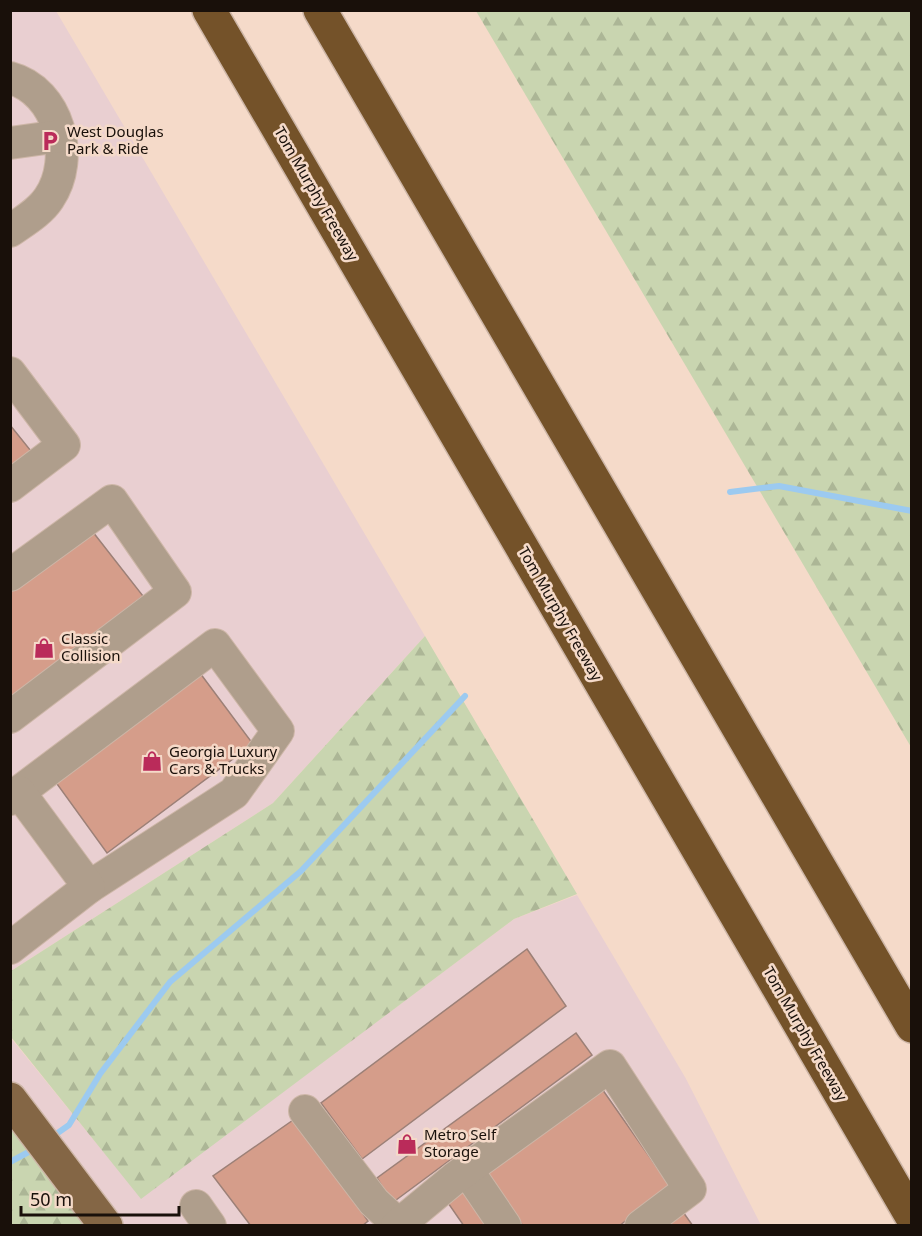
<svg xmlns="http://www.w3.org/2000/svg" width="922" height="1236" font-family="'Noto Sans',sans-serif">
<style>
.commercial{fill:#e9cfd1}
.forest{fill:url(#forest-firs)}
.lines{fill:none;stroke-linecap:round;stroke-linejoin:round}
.stream{stroke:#9ccaf0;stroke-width:6}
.building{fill:#d59d8a;stroke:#9c8077;stroke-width:1.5}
.minor-casing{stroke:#cdb6a7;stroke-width:34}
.major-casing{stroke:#cdb6a7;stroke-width:36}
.highway-casing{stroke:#cdb6a7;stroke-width:36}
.minor{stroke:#af9e8c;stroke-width:32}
.major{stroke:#846645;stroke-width:33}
.highway{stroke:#745229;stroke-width:33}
.labels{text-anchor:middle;stroke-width:5;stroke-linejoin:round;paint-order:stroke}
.poi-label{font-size:15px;fill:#19100a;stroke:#f5dac9;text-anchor:start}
.street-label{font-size:15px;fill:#19100a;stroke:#f5dac9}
</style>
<defs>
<pattern id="forest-firs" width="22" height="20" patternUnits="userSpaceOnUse" patternTransform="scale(1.5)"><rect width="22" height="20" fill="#c9d5b0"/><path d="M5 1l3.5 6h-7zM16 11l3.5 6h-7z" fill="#acb696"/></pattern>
</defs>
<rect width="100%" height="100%" fill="#f5dac9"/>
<g class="commercial">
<polygon points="10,11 56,11 425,636 273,803 11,971"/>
<polygon points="577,895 685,1077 761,1225 106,1225 11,1127 10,1037 141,1198 514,919"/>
</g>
<g class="forest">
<polygon points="476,11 911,11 911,747"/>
<polygon points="425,636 577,894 514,919 141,1199 11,1037 11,971 273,803"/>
<polygon points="11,1127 106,1225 11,1226"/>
</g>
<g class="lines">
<g class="stream">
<polyline points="730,492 779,486 912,511"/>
<polyline points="52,1137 69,1125 100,1074 170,982 301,871 465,696"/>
<polyline points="10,1162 36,1148"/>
</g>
</g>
<g class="building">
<polygon points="10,425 31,451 10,467"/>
<polygon points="89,527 143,596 10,699 10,587"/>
<polygon points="197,669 253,744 107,853 52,777"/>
<polygon points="527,949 566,1006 362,1159 321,1103"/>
<polygon points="576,1033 592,1055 392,1203 377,1178"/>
<polygon points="600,1086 670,1186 619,1226 523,1226 484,1170"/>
<polygon points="296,1118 368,1221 362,1226 251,1226 213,1176"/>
<polygon points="462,1188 490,1226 464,1226 446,1200"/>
<polygon points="683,1212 693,1226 663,1226"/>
</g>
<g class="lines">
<g class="minor-casing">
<g id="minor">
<path d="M10,78C59,91 76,158 49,198C40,212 24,221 10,231"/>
<polyline points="10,143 60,136"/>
<polyline points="10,373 64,445 10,486"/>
<polyline points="10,575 112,501 175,592 10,717"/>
<polyline points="19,792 215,645 278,731 234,793 89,887"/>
<polyline points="10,799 19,792 89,887 10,948"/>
<polyline points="305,1111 374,1202 400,1226"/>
<polyline points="467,1170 505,1226"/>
<polyline points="196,1206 210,1226"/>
<polyline points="397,1226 455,1178 610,1066 690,1189 641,1226"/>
</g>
</g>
<g class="major-casing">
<polyline id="major" points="10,1099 106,1226"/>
</g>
<g class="highway-casing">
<g id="highway">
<polyline points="209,10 912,1217"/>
<polyline points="320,10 912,1026"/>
</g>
</g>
<use href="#minor" class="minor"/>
<use href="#major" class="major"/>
<use href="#highway" class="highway"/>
</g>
<defs>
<g id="parking-bare" transform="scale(1.62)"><path d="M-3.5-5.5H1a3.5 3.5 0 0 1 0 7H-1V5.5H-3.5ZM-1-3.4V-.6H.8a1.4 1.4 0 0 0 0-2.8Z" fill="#ba2b5a" stroke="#f5dac9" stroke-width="2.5" paint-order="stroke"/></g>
<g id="shop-bare" transform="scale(1.62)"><path d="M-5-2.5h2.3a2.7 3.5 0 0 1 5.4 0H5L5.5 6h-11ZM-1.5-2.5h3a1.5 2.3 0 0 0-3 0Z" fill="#ba2b5a" stroke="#f5dac9" stroke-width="2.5" paint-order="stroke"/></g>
</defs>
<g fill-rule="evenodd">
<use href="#parking-bare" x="50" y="141"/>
<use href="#shop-bare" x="44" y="648"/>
<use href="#shop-bare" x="152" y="761"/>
<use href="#shop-bare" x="407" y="1144"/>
</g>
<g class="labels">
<g class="poi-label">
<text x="67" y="137">West Douglas<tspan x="67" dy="17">Park &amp; Ride</tspan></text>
<text x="61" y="644">Classic<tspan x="61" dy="17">Collision</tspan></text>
<text x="169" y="757">Georgia Luxury<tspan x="169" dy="17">Cars &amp; Trucks</tspan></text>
<text x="424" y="1140">Metro Self<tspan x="424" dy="17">Storage</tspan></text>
</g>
<g class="street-label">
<text transform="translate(316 194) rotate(60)" y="5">Tom Murphy Freeway</text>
<text transform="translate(560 614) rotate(60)" y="5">Tom Murphy Freeway</text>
<text transform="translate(805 1034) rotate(60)" y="5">Tom Murphy Freeway</text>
</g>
</g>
<rect width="922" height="1236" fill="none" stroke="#19100a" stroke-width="24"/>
<path d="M21 1206v9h158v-9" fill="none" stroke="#19100a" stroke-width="3"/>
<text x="30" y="1206" font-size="18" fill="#19100a" stroke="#f5dac9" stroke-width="4.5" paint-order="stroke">50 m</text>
</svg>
